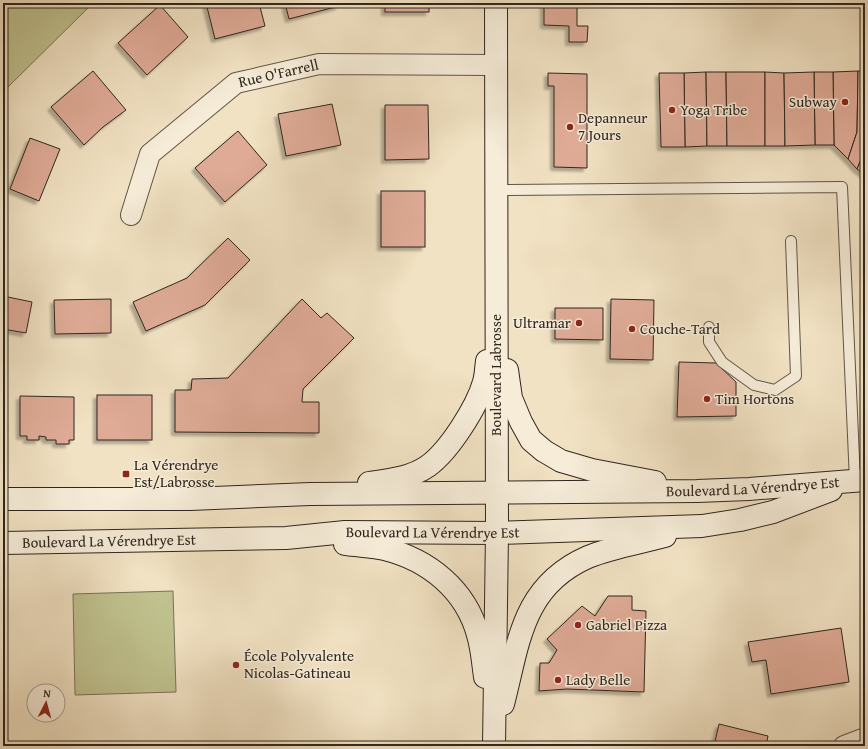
<svg xmlns="http://www.w3.org/2000/svg" width="868" height="749" font-family="'Gentium Book Plus',serif">
<style>
.green{fill:#c0c28f;stroke:#787456}
.building{fill:#dfab97;stroke:#2f261e;filter:url(#shadow)}
.lines{fill:none;stroke-linecap:round;stroke-linejoin:round}
.lane-casing{stroke:#605547;stroke-width:12}
.street-casing{stroke:#605547;stroke-width:22}
.secondary-casing{stroke:#2f261e;stroke-width:24}
.lane{stroke:#f6ecd8;stroke-width:10}
.street{stroke:#f6ecd8;stroke-width:20}
.secondary{stroke:#f6ecd8;stroke-width:22}
.poi-dot{fill:#8f2418;stroke:#f6ecd8;stroke-width:1.5}
.labels{text-anchor:middle;stroke-width:3;stroke-linejoin:round;paint-order:stroke}
.street-label{font-size:15px;fill:#2f261e;stroke:#f6ecd8}
.poi-label{font-size:15px;fill:#2f261e;stroke:#f6ecd8;text-anchor:start}
</style>
<defs>
<filter id="shadow"><feDropShadow dx="-3.5" dy="3.5" stdDeviation="1" flood-color="#0004"/></filter>
</defs>
<rect width="100%" height="100%" fill="#f1e2c3"/>
<filter id="stains"><feTurbulence type="fractalNoise" baseFrequency=".005" numOctaves="4"/><feColorMatrix values="0 0 0 0 .2 0 0 0 0 .09 0 0 0 0 .02 0 0 0 .5 -.17"/></filter>
<radialGradient id="worn" r=".72"><stop offset=".6" stop-color="#630" stop-opacity="0"/><stop offset="1" stop-color="#630" stop-opacity=".3"/></radialGradient>
<g class="green">
<polygon points="3,3 93,3 7,88 3,45"/>
<polygon points="173,591 176,692 75,695 73,594"/>
</g>
<g class="building">
<polygon points="206,3 259,3 265,26 215,39"/>
<polygon points="285,3 338,3 339,6 289,19"/>
<rect x="385" y="3" width="44" height="9"/>
<polygon points="544,3 577,3 577,26 588,26 587,42 569,42 569,26 544,25"/>
<polygon points="160,5 188,37 147,75 118,43"/>
<polygon points="93,71 126,110 103,127 84,145 51,107"/>
<polygon points="858,71 857,132 848,159 834,145 833,72"/>
<polygon points="858,71 865,71 865,150 857,169 848,159 857,132"/>
<polygon points="706,72 707,146 685,147 684,73"/>
<polygon points="706,72 726,72 727,146 707,146"/>
<polygon points="726,72 765,72 765,146 727,146"/>
<polygon points="765,72 784,73 785,146 765,146"/>
<polygon points="814,72 833,72 834,145 815,145"/>
<polygon points="814,72 815,145 785,146 784,73"/>
<polygon points="548,73 587,74 587,168 554,167 554,86 548,86"/>
<polygon points="659,73 684,73 685,147 661,147"/>
<polygon points="332,104 341,145 286,156 278,114"/>
<polygon points="385,105 428,105 429,159 385,160"/>
<polygon points="238,131 267,165 225,202 195,168"/>
<polygon points="30,138 60,149 39,201 10,189"/>
<polygon points="865,150 865,175 857,169"/>
<rect x="381" y="191" width="44" height="56"/>
<polygon points="228,238 250,260 205,305 146,331 133,302 187,278"/>
<polygon points="3,296 32,302 26,333 3,329"/>
<polygon points="111,299 111,333 55,334 54,300"/>
<polygon points="302,299 321,318 327,313 354,338 303,389 302,402 319,402 319,433 175,432 175,390 191,390 192,379 228,378"/>
<polygon points="611,299 654,300 653,360 610,359"/>
<polygon points="555,308 603,308 603,340 555,339"/>
<polygon points="679,362 716,363 736,382 736,416 677,417"/>
<rect x="97" y="395" width="55" height="45"/>
<polygon points="20,396 74,397 74,440 69,440 69,444 56,444 56,440 46,440 46,437 39,436 39,440 27,440 27,436 20,436"/>
<polygon points="608,596 632,596 632,610 646,611 644,692 567,689 539,691 540,663 549,663 557,650 547,639 582,606 595,616"/>
<polygon points="841,628 849,682 771,694 766,660 752,662 748,642"/>
<polygon points="719,724 768,736 766,746 714,746"/>
</g>
<g class="lines">
<g class="lane-casing">
<g id="lane">
<polyline points="496,190 842,187 855,481"/>
<polyline points="709,327 709,342 722,362 754,385 775,390 796,376 791,241"/>
</g>
</g>
<g class="street-casing">
<g id="street">
<path id="s1" d="M131,215L150,154L236,83L319,64L496,65"/>
<polyline points="844,746 865,738"/>
</g>
</g>
<g class="secondary-casing">
<g id="secondary">
<polyline points="507,370 511,398 521,422 531,440 544,451 561,461 592,470 655,482"/>
<path d="M369,483C389,480 411,478 428,466C449,451 477,407 484,382C486,375 486,368 487,361"/>
<path id="s2" d="M3,499H190L310,494L697,491L749,489L865,480"/>
<path id="s3" d="M3,543L286,538L345,532L497,533L702,526L740,520L773,512L831,490"/>
<path d="M345,544C358,546 373,546 385,549C429,560 466,590 478,635C482,648 483,663 485,677"/>
<path d="M503,704C519,642 522,586 588,557C612,547 639,543 665,536"/>
<polyline points="494,746 497,533 496,3"/>
</g>
</g>
<use href="#lane" class="lane"/>
<use href="#street" class="street"/>
<use href="#secondary" class="secondary"/>
</g>
<g class="poi-dot">
<circle cx="845" cy="102" r="4"/>
<circle cx="672" cy="110" r="4"/>
<circle cx="570" cy="127" r="4"/>
<circle cx="579" cy="323" r="4"/>
<circle cx="632" cy="329" r="4"/>
<circle cx="707" cy="399" r="4"/>
<rect x="122" y="470" width="8" height="8" rx="2"/>
<circle cx="578" cy="625" r="4"/>
<circle cx="236" cy="665" r="4"/>
<circle cx="558" cy="680" r="4"/>
</g>
<g class="labels">
<g class="street-label">
<text dy="5" stroke="none"><textPath href="#s1" startOffset="219">Rue O'Farrell</textPath></text>
<text transform="translate(496 375) rotate(-90)" y="5">Boulevard Labrosse</text>
<text dy="5" stroke="none"><textPath href="#s2" startOffset="750">Boulevard La Vérendrye Est</textPath></text>
<text dy="5" stroke="none"><textPath href="#s3" startOffset="430">Boulevard La Vérendrye Est</textPath></text>
<text dy="5" stroke="none"><textPath href="#s3" startOffset="106">Boulevard La Vérendrye Est</textPath></text>
</g>
<g class="poi-label">
<text x="837" y="107" text-anchor="end">Subway</text>
<text x="680" y="115">Yoga Tribe</text>
<text x="578" y="123">Depanneur<tspan x="578" dy="17">7 Jours</tspan></text>
<text x="571" y="328" text-anchor="end">Ultramar</text>
<text x="640" y="334">Couche-Tard</text>
<text x="715" y="404">Tim Hortons</text>
<text x="134" y="470">La Vérendrye<tspan x="134" dy="17">Est/Labrosse</tspan></text>
<text x="586" y="630">Gabriel Pizza</text>
<text x="244" y="661">École Polyvalente<tspan x="244" dy="17">Nicolas-Gatineau</tspan></text>
<text x="566" y="685">Lady Belle</text>
</g>
</g>
<rect width="868" height="749" fill="none" stroke="#f1e2c3" stroke-width="16"/>
<rect x="4" y="4" width="860" height="741" fill="none" stroke="#2f261e" stroke-width="2"/>
<rect x="8" y="8" width="852" height="733" fill="none" stroke="#2f261e"/>
<g transform="translate(46 703) rotate(6)"><circle r="19" fill="#f6ecd8" stroke="#a69d8e"/>
<path d="M0-3L7 15L0 10L-7 15Z" fill="#8f2418"/>
<text y="-6" font-size="11" font-weight="bold" text-anchor="middle" fill="#2f261e">N</text>
</g>
<rect width="100%" height="100%" filter="url(#stains)"/>
<rect width="100%" height="100%" fill="url(#worn)"/>
</svg>
